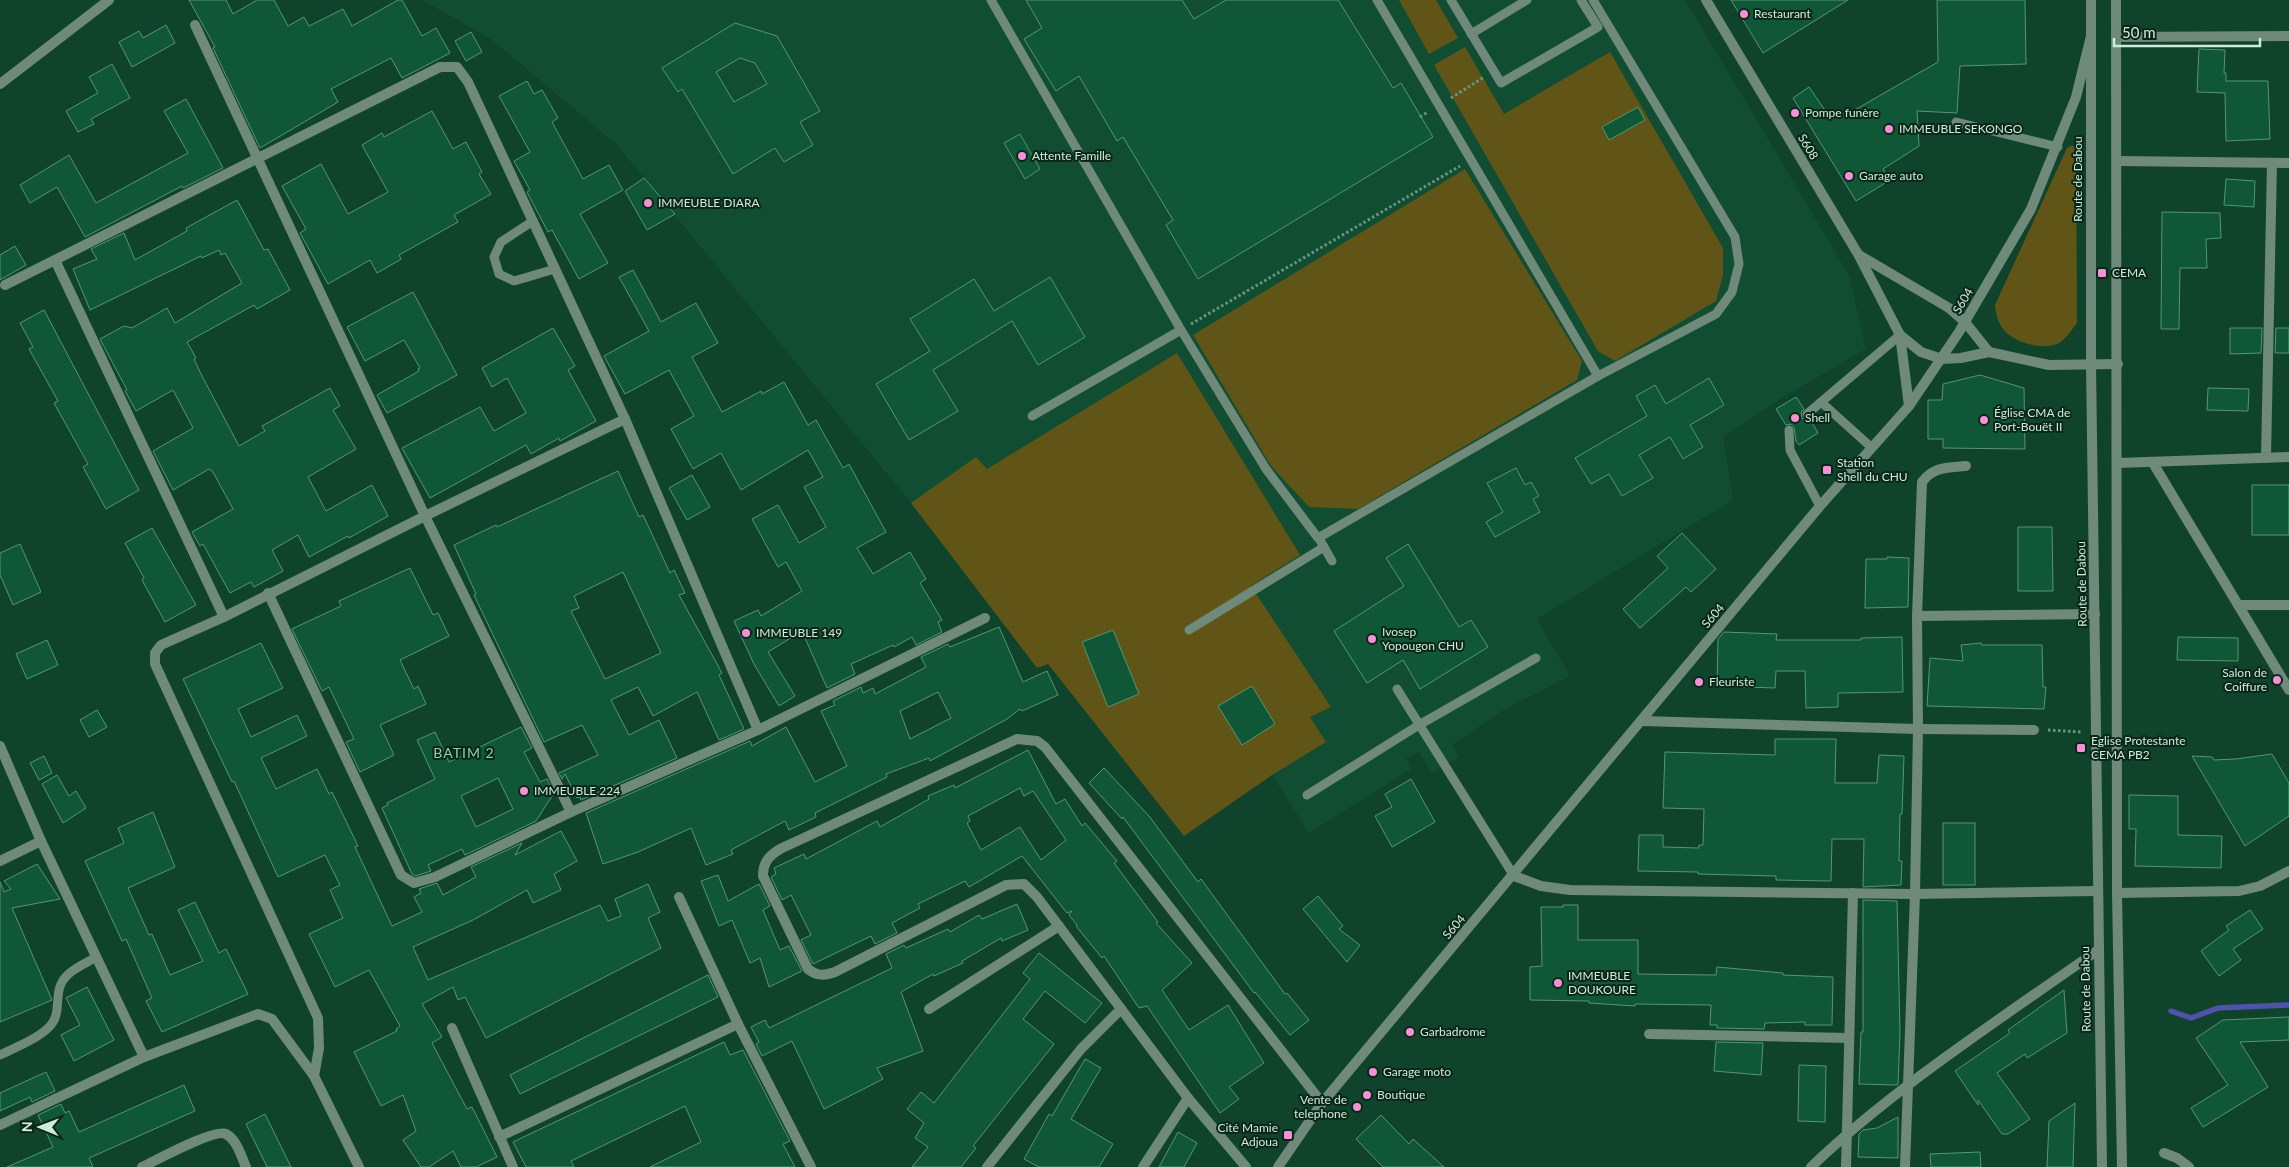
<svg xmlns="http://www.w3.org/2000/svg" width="2289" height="1167" font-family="Lato,sans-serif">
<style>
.built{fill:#114d32}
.green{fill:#605516}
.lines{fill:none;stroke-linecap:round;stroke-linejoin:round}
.stream{stroke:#5051a9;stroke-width:5.5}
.building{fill:#105738;stroke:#559673;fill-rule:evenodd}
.path{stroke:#6b9580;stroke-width:3;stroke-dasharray:2.5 2.5;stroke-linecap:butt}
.service{stroke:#6f897a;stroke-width:9}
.minor{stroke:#6f897a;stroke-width:10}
.tertiary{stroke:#6f897a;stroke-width:10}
.poi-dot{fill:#f391d5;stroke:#0b2619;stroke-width:2}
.labels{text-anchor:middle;stroke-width:4;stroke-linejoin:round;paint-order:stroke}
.poi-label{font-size:12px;fill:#cdedda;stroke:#0b2619;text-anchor:start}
.street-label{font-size:12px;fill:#cdedda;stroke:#0b2619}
.neighbourhood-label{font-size:14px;letter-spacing:1px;fill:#8ed0ab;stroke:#0b2619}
</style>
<rect width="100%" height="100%" fill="#10432c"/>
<polygon class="built" points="422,0 1685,0 1849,275 1866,349 1780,399 1723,437 1733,500 1537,619 1570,676 1505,709 1452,745 1459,757 1432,773 1419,752 1406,758 1411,769 1309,833 1272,775 1184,836 1048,664 1037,668 911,503 617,145 491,39"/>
<g class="green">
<polygon points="1399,0 1436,0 1458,38 1429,54"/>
<polygon points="1465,47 1504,114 1610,52 1723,248 1723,275 1716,301 1615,361 1598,351 1434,65"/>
<path d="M2071,146H2075L2076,154L2077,323C2072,329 2066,339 2059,343C2043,351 2015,343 2004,330C1998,323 1996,315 1995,305L2067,148Z"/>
<polygon points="1465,169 1582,361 1577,380 1358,509 1309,507 1271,466 1193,335"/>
<polygon points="1177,353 1300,555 1251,586 1331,707 1310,717 1326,742 1272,775 1184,836 1048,664 1037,668 911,503 976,457 987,469"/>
</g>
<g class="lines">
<polyline class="stream" points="2171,1011 2191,1018 2218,1008 2289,1005"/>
</g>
<g class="building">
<polygon points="189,0 226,0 233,14 257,0 274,0 288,26 304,17 309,26 343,9 352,26 398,0 402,0 422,36 436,28 450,53 402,78 391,58 331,89 338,102 260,148 213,48 215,47"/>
<polygon points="1026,0 1182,0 1194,19 1226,0 1338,0 1393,88 1401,83 1433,137 1198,279 1166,225 1173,220 1123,137 1117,141 1079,76 1056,91 1024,39 1042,28"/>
<polygon points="1731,0 1848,0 1763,53"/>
<polygon points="1937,0 2025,0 2026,64 1960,66 1957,113 1917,111 1919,146 1883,169 1890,180 1856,201 1793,98 1809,87 1831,119 1844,112 1846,115 1938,62"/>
<path d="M735,23L777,36L820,111L800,122L813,145L784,162L775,148L733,174L682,89L678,92L662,68ZM740,58L755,63L767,84L734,102L716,72Z"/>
<polygon points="166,25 175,43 132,67 119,42 139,31 143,38"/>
<polygon points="471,32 482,52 466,61 455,41"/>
<polygon points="2199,49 2225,50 2224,73 2226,73 2226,81 2268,81 2270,139 2226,141 2225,93 2197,92"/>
<polygon points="112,64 130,98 91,119 94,124 78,132 66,111 98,93 89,77"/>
<polygon points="527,81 534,94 542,90 558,118 552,122 583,179 609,165 623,190 580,214 608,263 579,279 552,230 548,232 529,196 527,192 530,190 514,161 530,152 499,96"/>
<polygon points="186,99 223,168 183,188 182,186 85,237 57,187 30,203 20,185 69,155 96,203 188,153 164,111"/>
<polygon points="1638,107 1645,120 1609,140 1602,127"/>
<polygon points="432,111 453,149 466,142 482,172 479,174 491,194 454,215 458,222 399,255 401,259 398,261 377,273 370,260 328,284 300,233 306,229 282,186 321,164 348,214 388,192 362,145 382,133 384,137"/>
<polygon points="1020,134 1040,169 1025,179 1004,143"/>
<polygon points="644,178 675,214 647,230 625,191"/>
<polygon points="2226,179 2255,181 2254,207 2224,205"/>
<polygon points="237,200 264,250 268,249 290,290 257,309 254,305 187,342 196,358 194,359 201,374 239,446 265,431 262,426 330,388 340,406 333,410 356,449 308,477 326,511 372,485 388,516 349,538 348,536 309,557 298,535 272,550 283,571 254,587 251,582 230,593 203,544 200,546 192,532 233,509 213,472 209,469 173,490 153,451 193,428 173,390 136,411 125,391 127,390 100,339 124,326 132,328 167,308 175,323 242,283 225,253 221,255 219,250 202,258 201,256 90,310 73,269 97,259 91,249 124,233 135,260 187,231 186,228"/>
<polygon points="2162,212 2220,213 2221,238 2206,239 2207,268 2180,268 2179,329 2161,329"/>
<polygon points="15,246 26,265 0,280 0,255"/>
<polygon points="633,270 661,322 696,303 718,343 692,357 722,412 761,391 762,394 784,382 808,425 816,420 843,468 849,464 886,532 857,548 873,574 910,552 926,579 920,583 942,620 938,622 942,632 916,645 912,637 894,647 893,645 851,664 855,674 827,688 802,631 768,652 795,696 779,706 754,664 734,621 758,610 761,616 802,591 786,562 778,567 752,519 778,505 799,543 826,527 804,487 823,477 808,450 741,490 721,453 693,469 671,429 694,416 669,370 625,394 604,356 649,331 619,277"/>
<polygon points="1050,277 1085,337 1038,365 1012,321 933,370 958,411 909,440 876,384 930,351 910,319 974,279 994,311"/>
<polygon points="413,292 457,375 387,413 377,395 419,371 418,369 420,368 404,340 365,361 347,327"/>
<polygon points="44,310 139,490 106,509 83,467 88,464 54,403 58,401 29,349 33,347 20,323"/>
<polygon points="553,328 575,366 568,370 596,421 560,441 559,438 531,454 526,445 430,498 402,448 480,407 494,431 526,413 507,378 492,387 482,368"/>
<polygon points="2230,328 2262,328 2261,353 2230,354"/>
<polygon points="2276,328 2289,328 2289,353 2275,353"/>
<polygon points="1980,375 2024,388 2025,449 1943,448 1943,439 1928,439 1928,400 1942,400 1943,384"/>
<polygon points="1709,378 1724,405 1690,425 1703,447 1683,459 1670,437 1639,455 1653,478 1622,496 1609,474 1591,484 1575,458 1647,416 1636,396 1655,385 1666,404"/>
<polygon points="2208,388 2249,389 2248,411 2207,410"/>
<polygon points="1796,397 1804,409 1801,412 1802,418 1805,420 1810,419 1818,433 1799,445 1796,441 1794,427 1791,424 1786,425 1776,409"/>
<polygon points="1516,468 1525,485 1531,482 1539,496 1533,499 1540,512 1495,537 1486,522 1503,512 1487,483"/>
<path d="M618,471L639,517L643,515L670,573L674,570L685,593L679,595L722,673L719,675L744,729L719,740L697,692L653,716L638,687L611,700L629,735L659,720L677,758L581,800L580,797L577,798L565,774L562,779L559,773L598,755L582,725L544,742L474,595L476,594L454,545L496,525L497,527ZM623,572L661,653L605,679L571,611L579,608L574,596Z"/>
<polygon points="692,475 710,507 687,520 669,488"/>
<rect x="2252" y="485" width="37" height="50"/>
<polygon points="2018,527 2052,527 2053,591 2018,591"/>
<polygon points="152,528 196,605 165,622 142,580 144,578 125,543"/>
<polygon points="1682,533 1716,569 1691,592 1686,587 1640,628 1623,609 1668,568 1657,556"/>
<polygon points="20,544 41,592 13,605 0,575 0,553"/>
<polygon points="1408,544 1459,627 1471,620 1488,647 1420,689 1403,660 1367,683 1334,631 1404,586 1386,558"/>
<polygon points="1887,557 1909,558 1908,607 1865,608 1866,559 1887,559"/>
<polygon points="410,568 433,615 438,613 449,636 400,660 414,689 418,686 426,704 380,725 394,755 360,772 346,742 354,739 329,687 322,691 292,629 341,606 339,601"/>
<path d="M999,627L1023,682L1047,671L1058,695L1022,711L1020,709L1007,719L930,761L929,758L886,774L887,777L815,813L816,817L789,830L785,821L731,850L733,854L706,865L691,828L638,852L603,864L586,813L750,741L752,746L786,727L815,782L847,766L821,711L835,705L833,701L861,687L863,693L873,688L875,694L926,667L921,657L948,644L950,647ZM938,692L951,718L910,739L900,711Z"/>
<polygon points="1113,630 1139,694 1108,707 1082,642"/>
<polygon points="1724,632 1777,634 1776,640 1861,640 1861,638 1902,637 1903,692 1838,693 1838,707 1806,708 1805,671 1776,671 1775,688 1717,686 1718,639"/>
<polygon points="2178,637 2238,638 2238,661 2177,660"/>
<polygon points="47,640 58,665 27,679 16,654"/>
<polygon points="261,643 283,688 238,709 251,737 297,715 307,736 261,758 276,789 317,769 329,794 332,792 358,846 355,847 392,926 422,912 414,897 421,893 419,889 437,883 443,895 476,877 471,867 522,843 515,855 561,831 577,861 554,874 561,890 533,903 527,890 473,920 413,947 428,980 600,905 608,921 621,916 615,899 648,884 660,912 648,918 661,948 486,1038 465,997 458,1000 453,987 422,1004 442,1037 432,1043 467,1109 472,1107 497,1157 476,1167 461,1167 453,1151 429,1167 421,1167 403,1140 416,1131 403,1095 381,1106 354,1052 397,1031 396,1029 400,1026 369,970 335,987 309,934 343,918 330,890 340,885 325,855 278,877 234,781 232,782 183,679"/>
<polygon points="1981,643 1982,645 2042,645 2043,687 2046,687 2044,709 1927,706 1930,658 1963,661 1961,645"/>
<polygon points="1252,686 1275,724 1242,745 1218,706"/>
<polygon points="97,710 107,727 89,737 80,720"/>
<path d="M521,727L532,748L524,752L540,782L547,779L554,793L536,821L465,855L462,849L428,865L431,871L415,876L412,874L382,808L388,805L387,803L435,779L417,740L435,732L449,762ZM498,778L513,809L476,827L461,796Z"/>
<polygon points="1775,739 1836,739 1835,783 1877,783 1879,755 1904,756 1902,814 1900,814 1899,861 1902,861 1901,885 1863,887 1864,839 1832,839 1831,881 1776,880 1776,876 1698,874 1698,872 1638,871 1639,835 1663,835 1663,847 1699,848 1699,845 1703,845 1704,809 1663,808 1665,752 1775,755"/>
<path d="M1028,750L1056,804L1065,799L1082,826L1085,823L1117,861L1114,863L1158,922L1156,923L1192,963L1162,990L1189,1030L1228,1005L1264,1063L1229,1087L1239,1099L1220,1113L1147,1006L1139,1008L1104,956L1102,958L1076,926L1077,925L1069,915L1072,911L1067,913L1022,856L969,887L965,881L918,904L920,908L892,923L897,933L875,944L871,936L813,964L801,940L811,935L791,895L782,900L771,877L776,874L774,868L804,854L806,859L877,821L880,827L929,799L928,796L954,785L955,788ZM1020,788L1024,796L1033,791L1066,840L1041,860L1020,827L981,850L967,823L970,821L968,816Z"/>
<polygon points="2272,754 2289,783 2289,816 2245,846 2192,756 2212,757 2214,760 2236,759"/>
<polygon points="44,756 52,773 39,780 30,763"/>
<polygon points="1104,768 1149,816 1198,882 1201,879 1285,994 1287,993 1309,1020 1290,1035 1255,992 1254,993 1123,817 1122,819 1089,783"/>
<polygon points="57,775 69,796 76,791 86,808 63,823 42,784"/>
<polygon points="1411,779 1435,822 1392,847 1375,816 1392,807 1385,794"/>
<polygon points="2129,795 2178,796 2178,835 2222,836 2221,868 2135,866 2136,829 2129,829"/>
<polygon points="153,812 175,867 128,888 149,935 152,934 170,975 203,961 178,910 195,902 219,953 226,949 248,994 162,1032 146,1001 152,998 126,939 122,941 85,861 124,843 118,828"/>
<rect x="1943" y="823" width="32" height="62"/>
<polygon points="37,864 60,899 12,908 52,1000 0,1022 0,882 4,892 11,889 4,881"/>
<polygon points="718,875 728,901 759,884 770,906 763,910 780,950 789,946 802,971 769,987 760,958 750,963 732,920 719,926 701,881"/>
<polygon points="1318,896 1343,926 1339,929 1360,945 1347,962 1303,909"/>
<polygon points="1863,900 1897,901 1900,1033 1898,1084 1897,1085 1859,1084 1861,1032 1863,1032"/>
<polygon points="1017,904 1028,930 1002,941 1001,938 962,961 963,963 934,976 933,974 901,992 923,1051 877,1068 883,1079 824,1109 792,1041 762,1056 756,1044 759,1042 751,1027 765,1020 769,1028 892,968 886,954 904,945 906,948 948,929 950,932 979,915 982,919"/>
<polygon points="1563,905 1578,905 1578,940 1638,940 1638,974 1716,975 1717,967 1783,973 1783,975 1833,977 1832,1025 1805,1025 1805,1022 1765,1023 1764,1029 1717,1028 1717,1025 1710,1025 1711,1005 1635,1004 1635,1006 1589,1003 1589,1001 1530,1000 1530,967 1542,966 1541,907 1563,907"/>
<polygon points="2250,910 2263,929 2233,949 2241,960 2219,976 2201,951 2229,930 2226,926"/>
<polygon points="1039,953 1102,1003 1085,1023 1045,991 1023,1019 1054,1044 973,1146 976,1148 961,1167 912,1167 928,1147 915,1138 924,1123 907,1109 921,1092 934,1103 1030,979 1023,973"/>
<polygon points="708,975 718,997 520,1094 510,1075"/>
<polygon points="87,987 114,1040 74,1061 61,1035 80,1025 66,998"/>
<polygon points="2064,990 2067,1033 2027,1058 2025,1054 1997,1073 2030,1119 2008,1134 2002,1134 1978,1100 1978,1105 1955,1071 2010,1033 2008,1030"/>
<polygon points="2289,1017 2289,1040 2240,1042 2268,1087 2203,1127 2191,1108 2228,1085 2196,1038 2223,1020"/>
<polygon points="724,1042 730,1055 743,1050 790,1141 783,1144 795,1167 650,1167 701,1142 685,1106 571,1161 574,1167 526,1167 513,1142"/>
<polygon points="1716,1042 1763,1043 1761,1075 1714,1071"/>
<polygon points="1085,1059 1101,1068 1071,1119 1113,1144 1099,1167 1039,1167 1024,1159 1049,1114 1052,1116"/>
<polygon points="1799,1065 1826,1066 1825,1122 1798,1121"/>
<polygon points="46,1072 55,1091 32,1102 30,1097 0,1111 0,1093"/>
<polygon points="184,1085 195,1111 89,1158 93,1167 7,1167 53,1147 38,1115 61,1104 65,1113 69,1111 79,1132"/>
<polygon points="2075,1103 2073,1167 2047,1167 2049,1121"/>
<polygon points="265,1114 291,1167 267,1167 246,1124"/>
<polygon points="1381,1115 1409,1144 1413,1139 1444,1167 1383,1167 1356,1139"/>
<polygon points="1898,1117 1898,1158 1858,1157 1859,1134 1863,1130 1877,1128"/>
<polygon points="1178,1132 1197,1143 1184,1167 1159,1167"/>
<polygon points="1980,1152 1981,1167 1931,1167 1930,1154"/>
</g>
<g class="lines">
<g class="path">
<polyline points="1451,98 1484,77"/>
<polyline points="1420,117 1428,112"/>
<polyline points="1191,324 1460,166"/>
<polyline points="2048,730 2082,732"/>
</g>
<g class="service">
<polyline points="991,0 1181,330 1266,469 1318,538 1598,376 1716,314 1732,292 1739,264 1735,237 1593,0"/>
<polyline points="1377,0 1598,376"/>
<polyline points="1451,0 1501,83 1598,27 1581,0"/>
<polyline points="1471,34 1527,0"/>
<polyline points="1956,122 2058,147"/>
<polyline points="533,221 501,242 494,257 499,274 514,281 555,269"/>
<polyline points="1821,402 1871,447"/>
<polyline points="1807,414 1900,335"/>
<polyline points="1032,416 1181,330"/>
<polyline points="1789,430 1790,450 1820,506"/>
<polyline points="1321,542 1332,561"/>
<polyline points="1189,630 1324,547"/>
<polyline points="1397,689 1514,876"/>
<polyline points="1307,795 1419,725 1536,658"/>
<path d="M0,1055C16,1047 38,1039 50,1026C62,1013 54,995 62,982C69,970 85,964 96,957"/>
</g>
<g class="minor">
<polyline points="195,25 425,516 571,812"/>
<polyline points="2116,37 2289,36"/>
<polyline points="0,84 109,0"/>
<polyline points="2118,161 2289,163"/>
<polyline points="55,260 224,617"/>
<polyline points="5,285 440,67 457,67 468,82 625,419 758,730"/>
<polyline points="2266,458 2272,163"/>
<polyline points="2118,463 2289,457"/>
<polyline points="2153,463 2289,690"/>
<polyline points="268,593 401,875 414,883 435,877 571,812 758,730 985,618"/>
<polyline points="2238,605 2289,605"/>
<polyline points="1917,616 2095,614"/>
<polyline points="1642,721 1918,729 2034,730"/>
<polyline points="0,746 41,841 144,1057"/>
<polyline points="0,861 41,841"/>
<polyline points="1514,876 1541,886 1570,890 1915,894 2097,891"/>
<polyline points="2117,893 2239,891 2260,886 2289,871"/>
<polyline points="679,897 738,1024 811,1167"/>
<polyline points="929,1009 1059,926"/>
<polyline points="452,1028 513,1167"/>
<polyline points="1649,1034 1849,1038"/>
<polyline points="314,1076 319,1048 318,1018 155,664 155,653 161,645 224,617 425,516 625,419"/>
<polyline points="0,1125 144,1057 258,1014 272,1019 314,1076 359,1167"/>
<polyline points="499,1137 738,1024"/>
<polyline points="2164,1153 2177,1158 2189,1167"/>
<path d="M142,1167C155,1161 215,1128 226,1134C237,1140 241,1156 246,1167"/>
<polyline points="987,1167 1081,1049 1121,1009"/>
<polyline points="1143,1167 1188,1098"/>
<path d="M1246,1167L1188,1098L1037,897L1024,884L1006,885L835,972C824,976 817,976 808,969L763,876C763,862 769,856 780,849L1017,739L1037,741L1045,747L1322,1103"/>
<path d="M1811,1167C1896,1086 2002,1018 2098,950"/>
<polyline points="1846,1167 1853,893"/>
<path d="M1905,1167L1915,894L1918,729L1917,616L1922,482C1934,466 1948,468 1966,466"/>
</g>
<g class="tertiary">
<polyline points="1706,0 1858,254 1900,335 1921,352 1942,359 1961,358 1989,352 2049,365 2118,364"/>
<polyline points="2091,0 2091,365 2102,1167"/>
<polyline points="2116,0 2117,893 2122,1167"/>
<polyline points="1859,255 1949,308 1965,322 1989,352"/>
<polyline points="1900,335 1909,406"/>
<polyline points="1278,1167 1322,1103 1820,506 1909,406 1959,332 2031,209 2076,97 2091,36"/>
</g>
</g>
<g class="poi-dot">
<circle cx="1744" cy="14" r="5"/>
<circle cx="1795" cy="113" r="5"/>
<circle cx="1889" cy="129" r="5"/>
<circle cx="1022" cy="156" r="5"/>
<circle cx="1849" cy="176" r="5"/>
<circle cx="648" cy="203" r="5"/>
<rect x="2097" y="268" width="10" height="10" rx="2.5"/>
<circle cx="1795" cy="418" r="5"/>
<circle cx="1984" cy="420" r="5"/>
<rect x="1822" y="465" width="10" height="10" rx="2.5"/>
<circle cx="746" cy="633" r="5"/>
<circle cx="1372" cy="639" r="5"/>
<circle cx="2277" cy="680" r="5"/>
<circle cx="1699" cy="682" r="5"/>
<rect x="2076" y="743" width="10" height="10" rx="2.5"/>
<circle cx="524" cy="791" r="5"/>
<circle cx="1558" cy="983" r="5"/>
<circle cx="1410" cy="1032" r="5"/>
<circle cx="1373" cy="1072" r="5"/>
<circle cx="1367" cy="1095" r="5"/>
<circle cx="1357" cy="1107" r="5"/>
<rect x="1283" y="1130" width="10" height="10" rx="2.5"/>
</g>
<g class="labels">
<g class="poi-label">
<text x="1754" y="18">Restaurant</text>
<text x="1805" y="117">Pompe funère</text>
<text x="1899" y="133">IMMEUBLE SEKONGO</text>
<text x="1032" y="160">Attente Famille</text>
<text x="1859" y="180">Garage auto</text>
<text x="658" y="207">IMMEUBLE DIARA</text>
<text x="2112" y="277">CEMA</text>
<text x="1994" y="417">Église CMA de<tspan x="1994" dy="14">Port-Bouët II</tspan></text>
<text x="1805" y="422">Shell</text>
<text x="1837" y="467">Station<tspan x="1837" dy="14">Shell du CHU</tspan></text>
<text x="1382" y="636">Ivosep<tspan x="1382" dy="14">Yopougon CHU</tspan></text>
<text x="756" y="637">IMMEUBLE 149</text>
<text x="2267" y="677" text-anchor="end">Salon de<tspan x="2267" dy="14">Coiffure</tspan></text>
<text x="1709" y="686">Fleuriste</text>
<text x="2091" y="745">Eglise Protestante<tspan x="2091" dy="14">CEMA PB2</tspan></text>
<text x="534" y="795">IMMEUBLE 224</text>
<text x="1568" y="980">IMMEUBLE<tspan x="1568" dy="14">DOUKOURE</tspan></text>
<text x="1420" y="1036">Garbadrome</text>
<text x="1383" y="1076">Garage moto</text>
<text x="1377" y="1099">Boutique</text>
<text x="1347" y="1104" text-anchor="end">Vente de<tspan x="1347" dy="14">telephone</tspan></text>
<text x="1278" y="1132" text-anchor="end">Cité Mamie<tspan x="1278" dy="14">Adjoua</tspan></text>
</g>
<g class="street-label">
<text transform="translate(1808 147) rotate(59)" y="4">S608</text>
<text transform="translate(2078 179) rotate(-90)" y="4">Route de Dabou</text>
<text transform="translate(1963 301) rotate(-59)" y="4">S604</text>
<text transform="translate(2082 584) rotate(-91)" y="4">Route de Dabou</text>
<text transform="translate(1713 616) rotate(-50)" y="4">S604</text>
<text transform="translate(1454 927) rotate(-50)" y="4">S604</text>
<text transform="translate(2086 989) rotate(-91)" y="4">Route de Dabou</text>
</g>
<g class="neighbourhood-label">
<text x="464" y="758">BATIM 2</text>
</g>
</g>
<g transform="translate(40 1127) rotate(271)" stroke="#0b2619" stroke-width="4" paint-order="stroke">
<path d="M0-4L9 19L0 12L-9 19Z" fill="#cdedda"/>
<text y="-8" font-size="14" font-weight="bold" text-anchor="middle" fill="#cdedda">N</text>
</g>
<path d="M2114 38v8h146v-8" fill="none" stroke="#cdedda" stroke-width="2.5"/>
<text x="2122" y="38" font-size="15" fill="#cdedda" stroke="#0b2619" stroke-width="4" paint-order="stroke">50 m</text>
</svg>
